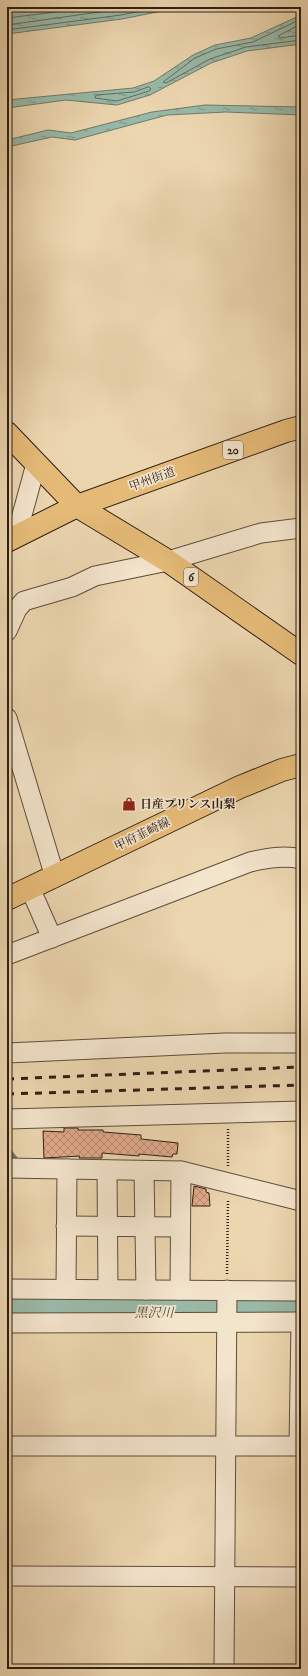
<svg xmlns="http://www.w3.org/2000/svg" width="308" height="1676" font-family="'IM FELL DW Pica','Noto Serif JP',serif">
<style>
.water{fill:url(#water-ripples);stroke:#6e7b6d}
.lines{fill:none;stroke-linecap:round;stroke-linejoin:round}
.shore{stroke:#636c5e;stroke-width:1}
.stream{stroke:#6e7b6d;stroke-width:4.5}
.river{stroke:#99b9a8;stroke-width:27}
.building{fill:url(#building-cross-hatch);stroke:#2d1f15}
.minor-casing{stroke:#5d4d3c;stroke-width:21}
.major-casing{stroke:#2d1f15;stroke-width:24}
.highway-casing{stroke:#2d1f15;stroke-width:24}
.path{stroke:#2d1f15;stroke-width:2.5;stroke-dasharray:1 2;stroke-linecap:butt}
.minor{stroke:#f3e4cc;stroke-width:19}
.major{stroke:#e6bb78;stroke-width:22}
.highway{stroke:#e6bb78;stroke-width:22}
.rail{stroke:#2d1f15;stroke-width:3;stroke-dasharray:7 7;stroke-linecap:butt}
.labels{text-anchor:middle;stroke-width:3.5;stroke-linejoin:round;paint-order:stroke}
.shield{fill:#f3e4cc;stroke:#685a4c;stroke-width:1}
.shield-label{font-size:11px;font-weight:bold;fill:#2d1f15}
.street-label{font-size:12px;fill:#2d1f15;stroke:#f3e4cc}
.poi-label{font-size:12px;font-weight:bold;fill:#2d1f15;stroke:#f3e4cc;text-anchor:start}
.water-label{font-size:13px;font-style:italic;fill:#4d4d41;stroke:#f3e4cc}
</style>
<defs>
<pattern id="water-ripples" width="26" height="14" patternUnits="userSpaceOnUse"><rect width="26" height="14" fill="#99b9a8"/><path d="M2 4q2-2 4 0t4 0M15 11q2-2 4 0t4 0" fill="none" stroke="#7d9688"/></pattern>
<pattern id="building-cross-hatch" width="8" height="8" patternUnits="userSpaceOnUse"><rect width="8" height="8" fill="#e3ab8d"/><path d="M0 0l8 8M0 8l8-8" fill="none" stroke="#b88b72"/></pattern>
</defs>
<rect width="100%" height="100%" fill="#ecd6b0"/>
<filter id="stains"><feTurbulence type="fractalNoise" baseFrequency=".005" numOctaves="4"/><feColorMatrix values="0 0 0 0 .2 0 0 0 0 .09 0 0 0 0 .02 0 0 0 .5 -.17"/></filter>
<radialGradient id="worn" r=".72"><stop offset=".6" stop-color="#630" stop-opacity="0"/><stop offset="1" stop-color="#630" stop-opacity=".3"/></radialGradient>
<g class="water">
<polygon points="7,7 182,7 122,19 7,34"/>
<polygon points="301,15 301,44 247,51 211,63 150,95 117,105 66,100 7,108 7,100 133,88 154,81 193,55 215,45 251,38"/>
<polygon points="205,105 301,107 301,115 226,112 167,115 75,140 52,137 7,147 7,140 48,130 71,133 152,112"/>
</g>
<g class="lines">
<g class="shore">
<polyline points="7,18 96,7"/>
<polyline points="301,19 253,42 216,49 195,58 163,82 166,83 210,59 246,47 301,40"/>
<polyline points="301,24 278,36 280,38 301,35"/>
<polyline points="7,25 135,7"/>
<polyline points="7,30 121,15 161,7"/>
<polygon points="149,87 151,89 149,91 117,101 95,98 96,95 134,92"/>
</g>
<polyline class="stream" points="7,1148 18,1162"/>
<polyline class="river" points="7,1310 291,1313"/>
</g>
<g class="building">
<polygon points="64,1128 78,1128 78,1130 103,1130 103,1132 141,1135 141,1139 178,1143 177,1154 173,1154 172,1157 139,1154 139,1156 102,1153 102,1158 79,1158 80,1156 44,1158 43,1131 64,1132"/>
<polygon points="194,1186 206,1189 206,1192 209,1193 210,1206 192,1206"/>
</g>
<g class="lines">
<g class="minor-casing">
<g id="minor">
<polyline points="16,537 36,464"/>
<polyline points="7,631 17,609 24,601 72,587 95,576 168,561 261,533 301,528"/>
<polyline points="7,718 55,877"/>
<polyline points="30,888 52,938"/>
<path d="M7,955L250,862C267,858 284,855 301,859"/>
<polyline points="7,1053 225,1043 301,1043"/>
<polyline points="7,1119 301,1111"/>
<polyline points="7,1168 181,1171 301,1201"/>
<polyline points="107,1170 108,1289"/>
<polyline points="144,1171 146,1290"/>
<polyline points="66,1226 180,1227"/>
<polyline points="7,1289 301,1291"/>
<polyline points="66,1289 67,1169"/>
<polyline points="180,1290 181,1171"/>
<polyline points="7,1323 301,1322"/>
<polyline points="7,1446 301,1446"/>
<polyline points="299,1446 301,1322"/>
<polyline points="7,1576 301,1577"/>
<polyline points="224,1669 227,1290"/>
</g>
</g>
<g class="major-casing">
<g id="major">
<polyline points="7,433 77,506 168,561 301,654"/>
<polyline points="7,899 240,787 282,770 301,765"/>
</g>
</g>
<g class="highway-casing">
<polyline id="highway" points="7,541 77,506 286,431 301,427"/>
</g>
<g class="path">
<polyline points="228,1166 228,1129"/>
<polyline points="227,1274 228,1199"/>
</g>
<use href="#minor" class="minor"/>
<use href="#major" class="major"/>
<use href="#highway" class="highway"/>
<g class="rail">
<polyline points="7,1079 301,1067"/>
<polyline points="7,1094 301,1085"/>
</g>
</g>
<defs>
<g id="shop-bare" transform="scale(1.08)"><path d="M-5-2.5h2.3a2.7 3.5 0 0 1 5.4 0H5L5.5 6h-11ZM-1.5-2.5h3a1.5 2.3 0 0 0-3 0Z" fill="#8f2418" stroke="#f3e4cc" stroke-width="2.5" paint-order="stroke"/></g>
</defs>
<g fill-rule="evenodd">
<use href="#shop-bare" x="129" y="804"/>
</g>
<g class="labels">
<g class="shield">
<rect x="223" y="441" width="20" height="18" rx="3"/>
<rect x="184" y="568" width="14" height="18" rx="3"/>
</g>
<g class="shield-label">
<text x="233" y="454">20</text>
<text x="191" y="581">6</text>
</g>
<g class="street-label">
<text transform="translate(152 479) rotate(-20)" y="4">甲州街道</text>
<text transform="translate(142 834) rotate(-26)" y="4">甲府韮崎線</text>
</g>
<g class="poi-label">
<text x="140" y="808">日産プリンス山梨</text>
</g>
<g class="water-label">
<text x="154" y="1317">黒沢川</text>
</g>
</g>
<rect width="308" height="1676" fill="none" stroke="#ecd6b0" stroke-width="24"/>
<rect x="8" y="8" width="292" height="1660" fill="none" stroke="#2d1f15" stroke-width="2"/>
<rect x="12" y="12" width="284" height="1652" fill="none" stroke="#2d1f15"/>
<rect width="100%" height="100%" filter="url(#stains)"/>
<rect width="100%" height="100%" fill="url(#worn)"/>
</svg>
